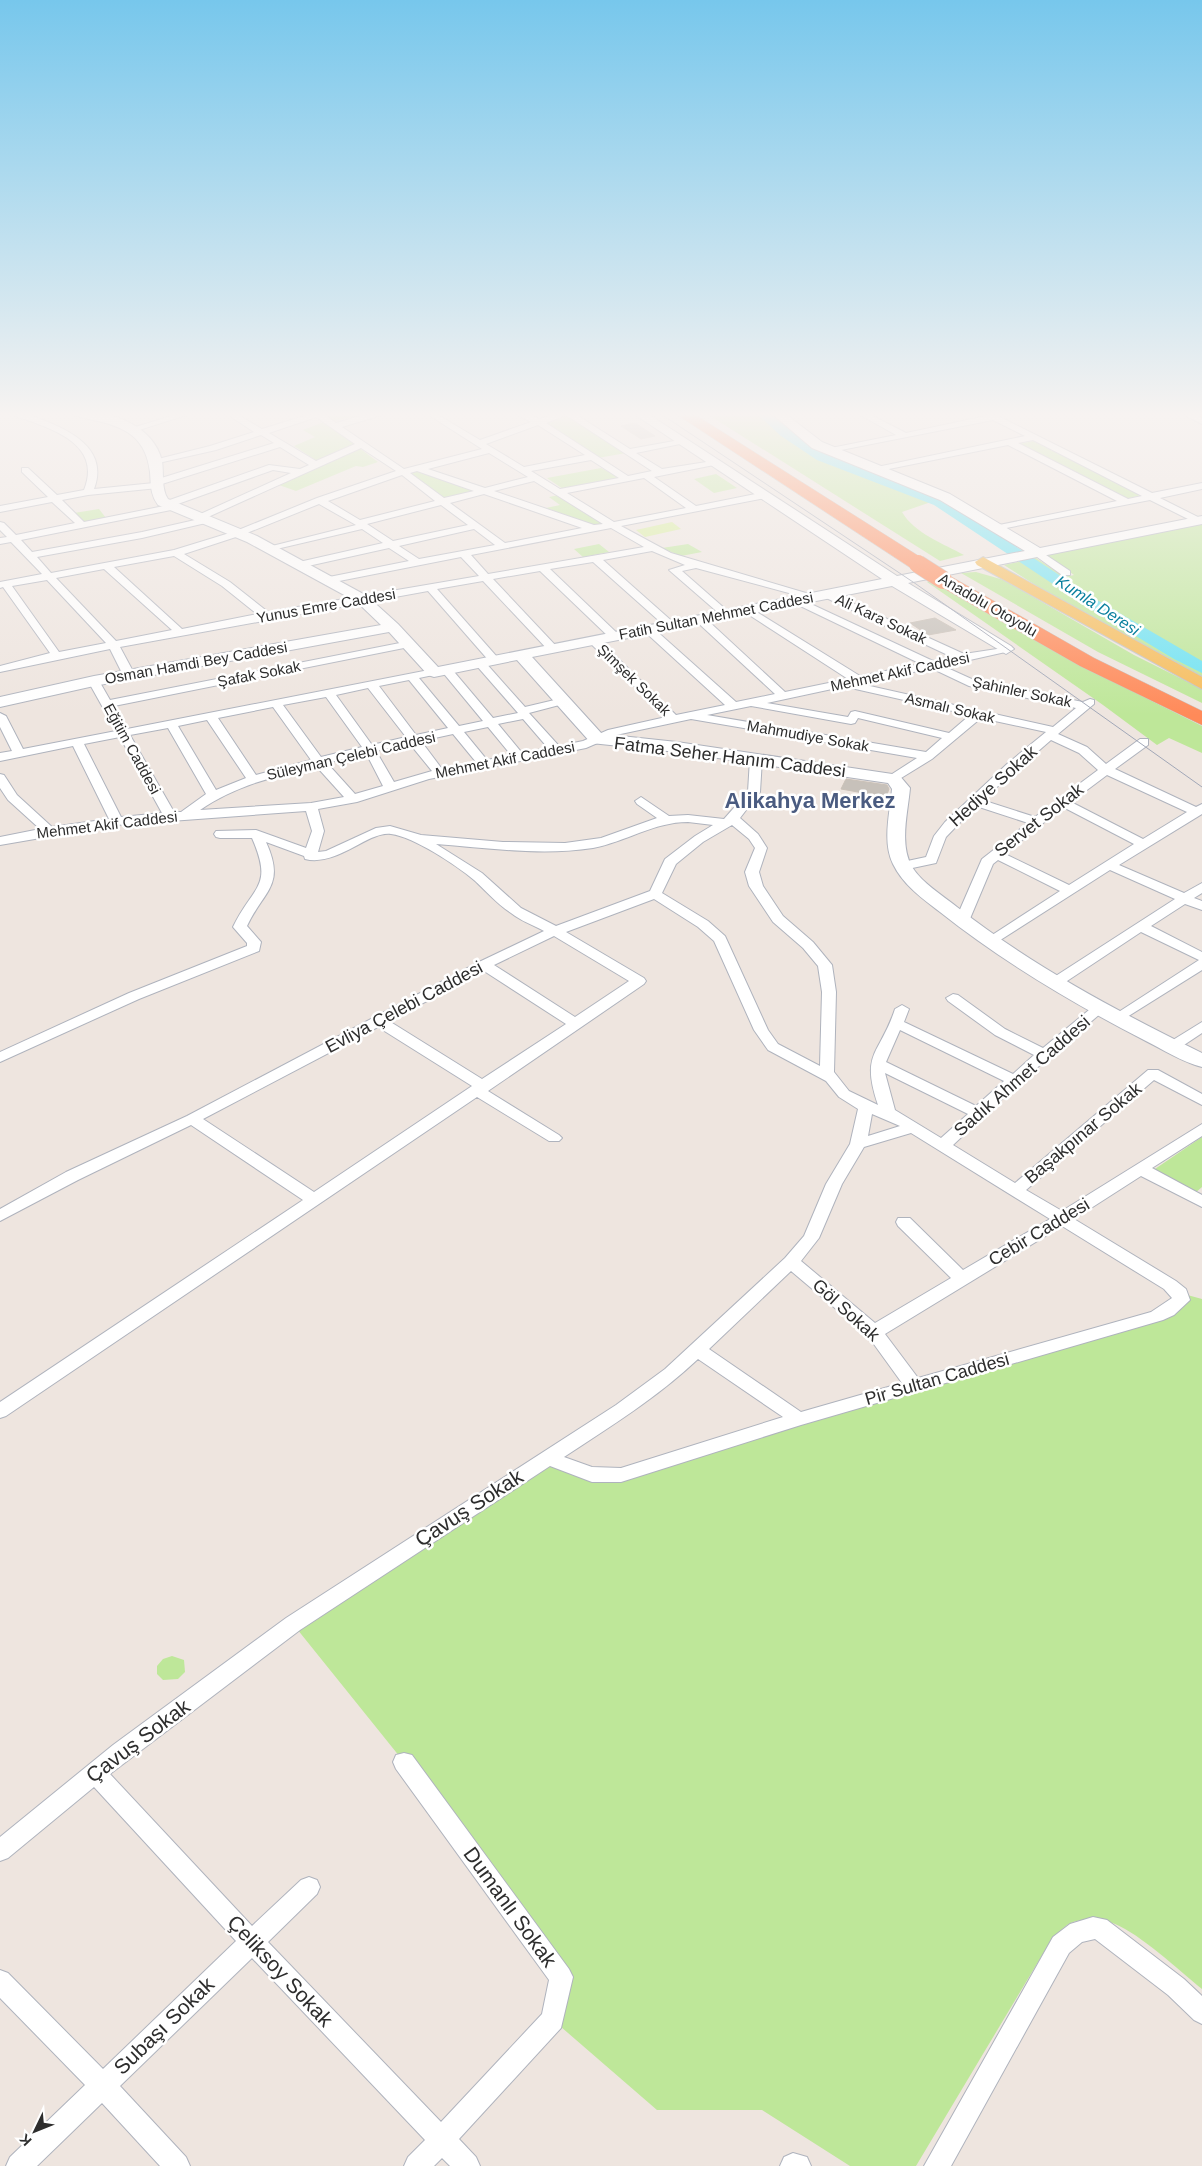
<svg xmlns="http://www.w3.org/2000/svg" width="1202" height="2166" font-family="Helvetica,sans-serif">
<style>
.green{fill:#bee799}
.pitch{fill:#d5ee95}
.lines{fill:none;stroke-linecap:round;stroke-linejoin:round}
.river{fill:#6fe3f3;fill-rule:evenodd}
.building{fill:#c7c1ba;stroke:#cac1b8}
.street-casing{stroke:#afb3bd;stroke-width:2}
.secondary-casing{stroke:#afb3bd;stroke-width:2}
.primary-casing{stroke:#c4c4c4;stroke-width:2}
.highway-casing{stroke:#c4c4c4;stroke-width:1}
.street{fill:#fff;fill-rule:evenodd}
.secondary{fill:#fff;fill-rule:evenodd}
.primary{fill:#f6bd5c;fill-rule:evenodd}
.highway{fill:#ff8a59;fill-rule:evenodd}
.tram{stroke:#a1a7b7;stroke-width:1}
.highway-bridge-casing{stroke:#c4c4c4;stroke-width:19;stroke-linecap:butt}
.highway-bridge{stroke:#ff8a59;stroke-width:18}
.labels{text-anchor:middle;stroke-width:5;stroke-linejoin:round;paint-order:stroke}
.far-street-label{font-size:15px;fill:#2d2d2d;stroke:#fff}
.far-water-label{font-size:16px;font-style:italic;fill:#087f9e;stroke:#fff}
.street-label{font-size:18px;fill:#2d2d2d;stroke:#fff}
.near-street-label{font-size:21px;fill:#2d2d2d;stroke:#fff}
.district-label{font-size:22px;font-weight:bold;fill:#4a5b80;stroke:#fff}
</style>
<rect width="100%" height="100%" fill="#eee5df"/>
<g class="green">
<polygon points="318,412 377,412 333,421"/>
<path d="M704,412H757L809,453L837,466L931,502L902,512C914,533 944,544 964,555L940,561Z"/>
<polygon points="567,414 626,453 598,458 545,422"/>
<polygon points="324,422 354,444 317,461 294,446 315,437 303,430"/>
<polygon points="1033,441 1141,495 1126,499 1019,444"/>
<polygon points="358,447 378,462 363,467 356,466 296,491 279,485"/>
<polygon points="601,468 620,478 563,489 547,478"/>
<polygon points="417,469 476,491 445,499 407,472"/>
<polygon points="716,474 737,488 714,493 694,479"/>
<polygon points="559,495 606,525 597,526 546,508 560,505 549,497"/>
<polygon points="99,509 106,518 85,522 74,513"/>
<polygon points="1202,523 1202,679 1054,597 1004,565 1036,558 1065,577 1074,575 1045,554"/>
<polygon points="599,544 609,552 583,557 574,549"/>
<polygon points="688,544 702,552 681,556 662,548"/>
<polygon points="976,572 1004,580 1134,655 1202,689 1202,703 1098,652 961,573"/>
<polygon points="933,580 1080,665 1202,726 1202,753 1169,738 1157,745 1103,705 927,582"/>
<polygon points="1202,1137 1202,1187 1194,1194 1152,1171"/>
<path d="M1180,1293L1202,1299V1989C1180,1971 1140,1934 1115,1924C1104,1919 1085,1918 1073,1922C1061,1926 1052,1942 1044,1952L916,2166H850L762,2110H657L553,2020L561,1977L404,1762L293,1624L549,1457L597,1477L1157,1316Z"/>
<polygon points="172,1656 184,1660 185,1672 178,1679 163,1680 157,1674 157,1666 163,1659"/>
</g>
<polygon class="pitch" points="672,522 681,529 645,537 636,530"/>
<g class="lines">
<polygon class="river" points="755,412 768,412 808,443 837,459 918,487 944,499 1097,600 1202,661 1202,673 1174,659 1086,606 934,505 817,460 781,436"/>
</g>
<g class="building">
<polygon points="635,423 655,436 641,439 621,426"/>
<polygon points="935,618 956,630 928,635 910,623"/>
<polygon points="846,779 887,785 889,789 886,797 841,789"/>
</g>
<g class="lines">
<g class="street-casing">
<g id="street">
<path d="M15,412H29L27,414C60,426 111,444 94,489L154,483L155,480L274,443L261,435L216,450L154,464V460L210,446L254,432L224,412H233L262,429L311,414L310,412H321L336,423L374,412H386L385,414L342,427L404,469L482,449L424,412H433L480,440L531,422L512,412H522L540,419L561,412H572L630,449L685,439V443L636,453L662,469L719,460V464L654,477L696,506L765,492L770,495L765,498L621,526L671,553L816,596L811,599L696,568L682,571L731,614L730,616H722L669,570L685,565L652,551L603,560L674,623V627H666L593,562L550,569L618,634L619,636L614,639L610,638L540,571L493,579L557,647V651H549L483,581L437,589L498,658L500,660L494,663L490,662L428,591L120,647L135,675L129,678L123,675L110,649L0,672V666L50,653L3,587L0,588V582L42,574L11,542L0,544V538L7,537L0,530V522L4,523L16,535L75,523L52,502L0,512V506L48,497L22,472V468H28L57,495L84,490C103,443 50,428 15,416ZM566,415L652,471L628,476L546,423ZM316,417L355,444L316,461L269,433ZM538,425L585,455L524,467L486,444ZM280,447L309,465L300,469L269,465L164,502V506L84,522L62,500L88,495L158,488L161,487L162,484ZM361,448L396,471L317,498L236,531L174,550L51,573L37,557L142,538L210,522L212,520L208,517ZM489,453L528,477L485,488L428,469ZM591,460L619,478L560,489L531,471ZM273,470L291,473L196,516L195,520L142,532L32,552L21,540L176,509L178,507L175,505ZM417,471L474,491L444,498L410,473ZM402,475L435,501L360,520L328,501ZM644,478L686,508L614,522L567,493ZM534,481L603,524L594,525L494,491ZM484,494L582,528L505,543L450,503ZM319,504L356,525L268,547V551L362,529L383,543L299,562L294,565L299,568L389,548L409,561L329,577L324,580L329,583L461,557L479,576L268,612L230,582L184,554L242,535ZM441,505L468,525L393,541L367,524ZM611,528L644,547L488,574L471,555ZM474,529L495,545L419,559L399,546ZM174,556L222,586L257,614L182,629L114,567ZM104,569L172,630L116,641L56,578ZM47,580L106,643L59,652L12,586Z"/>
<polygon points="184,412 196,412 136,431 129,429"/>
<path d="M855,412H865L906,433L986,416L980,412H990L1152,493L1202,483V489L1160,498L1202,519V523H1196L1150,500L996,530V526L999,525L1117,501L1008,445L874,472V468L877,467L1025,436L993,420L826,453V449L896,435ZM1033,440L1142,496L1128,499L1018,443Z"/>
<polygon points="1179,412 1189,412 1202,418 1202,424"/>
<polygon points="1037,549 1070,571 1070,575 1062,575 1033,554 1033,550"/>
<path d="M826,591L964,654L1010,647V651L943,666L976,681L1083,702L1090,699L1094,700V704L1058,734L1087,747L1106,764L1140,739H1148V745L1115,769L1196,807L1202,804V814L1119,865L1184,893L1202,883V893L1194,898L1202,901V910L1185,904L1151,926L1202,952V970L1119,1022L1112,1018L1114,1015L1199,960L1141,932L1061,985H1051L1049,982L1051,979L1175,899L1110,870L991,946L984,942L986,939L1060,891L998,860L993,864L969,921L962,925L957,924L955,921L982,859L1028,823L976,806L946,837L936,863L903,870L898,869L897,866L898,863L926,857L934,836L945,822L1007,764L1046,732L981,718L932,759L893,783L887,779L889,776L917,758L691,719L616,735L586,748L429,779L357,802L318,809L324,831L318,852L326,851L376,828L390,826L421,835L503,842L565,843L601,838L657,818L637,804L635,801L641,797L669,816L688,815L724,819L748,792L750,759L756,755L760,756L762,759L760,792L740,818L758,834L767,848L759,872L763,886L783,916L813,942L832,965L836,992L834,1072L849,1091L878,1105C860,1052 880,1055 895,1009L902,1005L909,1009L904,1022L1013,1074L1034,1055L995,1035L948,1001L946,998L953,994L958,995L1005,1029L1043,1048L1095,1005L1100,1004L1107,1008L1019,1083L953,1145L1015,1183L1148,1070H1158L1202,1094V1105L1154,1080L1026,1190L1062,1211L1202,1124V1136L1152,1168L1202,1195V1207L1141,1176L1074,1219L1176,1281L1186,1289L1190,1300L1174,1315L1163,1320L801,1425L621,1482H592L550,1466L300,1630L110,1774L252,1926L301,1880L309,1877L317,1880L320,1887L317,1894L268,1942L441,2122L542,2014L549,1980L396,1769L393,1762L396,1755L404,1753L412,1755L569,1969L573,1977L561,2028L459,2139L476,2157L480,2166H450L442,2158L434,2166H404L408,2157L425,2140L252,1958L120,2086L186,2157L190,2166H160L102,2103L37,2166H6L10,2157L85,2085L0,1998V1970L8,1973L103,2069L236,1941L94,1787L8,1858L0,1861V1837L113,1745L286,1618L616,1405L665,1369L785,1258L804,1236L826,1184L850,1144L858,1109L839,1097L826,1081L768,1050L754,1030L714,941L698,927L654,899L566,932L644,978L646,981L644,984L488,1091L559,1135L562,1138L559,1141H549L477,1097L6,1416L0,1418V1402L303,1200L191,1125L78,1180L0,1221V1209L66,1172L187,1116L479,962L544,931C533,925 521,921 511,913C497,904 486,891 474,880C456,865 414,837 391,834C368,831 337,867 305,859L304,856L266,842C286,886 264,890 247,926L261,942L259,951L139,999L0,1062V1052L129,993L247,946V943L233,927C253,885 274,888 252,838H220L216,837L214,834L216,831L256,830L306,848L312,831L306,811L116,825L0,845V837L40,829L8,800L0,788V774L4,775L17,795L52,827L109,819L73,746L0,761V753L12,751L0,727V713L6,716L23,749L116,731L88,681L90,679H98L110,700L410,641L415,644L414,646L114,706L127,729L434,669L440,672L438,674L419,678L459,726L483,721L440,669L446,666L450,667L493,718L518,713L476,665V661H484L525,707L563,698L567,699V703L529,713L559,746L583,741L608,730L666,717L589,642L588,640L593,637L597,638L676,715L725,705L644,631V627H652L736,702L775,694L696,621L695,619L700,616L704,617L785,692L848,679L743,611L742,609L747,606L860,676L921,664L792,602L791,600L796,597L933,661L952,657L822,596L821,594ZM931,668L969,686L1076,708L1053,727L861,684ZM409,680L448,728L416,735L379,686ZM846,686L851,688L970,715L949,733L855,711L851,712L848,717L767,703ZM368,688L406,737L372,745L336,695ZM326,697L362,747L321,757L283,705ZM751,706L851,724L855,723L858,718L942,738L926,752L707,715ZM273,707L311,760L256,775L218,718ZM523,719L548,748L522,753L498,724ZM207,720L246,778L216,790L178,726ZM488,727L511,755L487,760L464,732ZM168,728L206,794L181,812H174L130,735ZM453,734L476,762L442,769L421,741ZM120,737L162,813L121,817L84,744ZM1051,740L1079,753L1098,770L1035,817L982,800ZM410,744L432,771L394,782L376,751ZM366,753L383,786L355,794L327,763ZM316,766L344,797L311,803L200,810C234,786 276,776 316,766ZM1107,775L1187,812L1143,839L1071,802ZM1063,807L1134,844L1069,885L1005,854ZM688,822L713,825L695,836L665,859L650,891L556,926L521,908L482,873L436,844C488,848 541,856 593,848C625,842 654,822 688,822ZM732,825L749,839L755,848L745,872L749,886L773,922L803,948L818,966L822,992L820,1066L778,1044L768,1030L725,936L708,921L662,893L676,864L703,842ZM554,936L629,981L575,1017L494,965ZM484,971L566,1024L482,1079L389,1021ZM378,1027L472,1086L314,1192L203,1119ZM900,1030L1004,1081L976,1106L886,1062ZM885,1073L968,1114L941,1138L895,1110ZM872,1114L900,1126L868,1136ZM911,1133L1050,1219L963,1270L910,1218H898L896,1222L898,1226L951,1278L875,1323L801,1261L819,1238L842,1184L864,1147ZM1062,1226L1164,1289L1172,1298L1151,1312L918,1378L885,1334ZM791,1271L868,1336L902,1383L801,1412L709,1349ZM698,1359L783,1417L621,1468L592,1467L564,1457C611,1426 658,1397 698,1359Z"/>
<polygon points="1202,1022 1202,1033 1178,1049 1168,1049 1166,1046 1168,1043"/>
<polygon points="1093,1917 1107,1920 1184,1979 1202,1996 1202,2024 1194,2020 1168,1995 1095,1939 1082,1942 1069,1953 951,2166 924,2166 1053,1937 1070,1924"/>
<polygon points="793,2153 807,2157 811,2166 780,2166 784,2157"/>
</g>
</g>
<g class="secondary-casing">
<path id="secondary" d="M70,412C104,408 153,423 162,461C164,473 161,489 168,499L257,536L367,596L398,624L438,667L882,579L631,412H645L897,576L1025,551L940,500L812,448L770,412H783L822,442L950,494L1040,548L1202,516V524L908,583L1011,646L1014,649L1006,654L892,586L532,657L602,734L677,742L899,775L910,788C908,812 899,844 912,867C922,883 942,895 957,907C1032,966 1117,1011 1202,1053V1067C1182,1062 1162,1049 1144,1040C1072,1003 1003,962 940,912C923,899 903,885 893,864C882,842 890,812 892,789L888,783L677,752L591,743L517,660L434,677L428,675L389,632L94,686L0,707V697L94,676L381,625L357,602L247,542L158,505C150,494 151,484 150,472C145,426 109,424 72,415Z"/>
</g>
<g class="primary-casing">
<polygon id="primary" points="983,557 1202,677 1202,689 977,565 975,562"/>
</g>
<g class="highway-casing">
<g id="highway">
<polygon points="673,412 691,412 925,560 927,564 925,568 911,568"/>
<polygon points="943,574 950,576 1094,658 1202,711 1202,725 1080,666 936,584 934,580 936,576"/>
</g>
</g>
<use href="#street" class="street"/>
<use href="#secondary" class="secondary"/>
<use href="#primary" class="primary"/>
<use href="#highway" class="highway"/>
<polyline class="tram" points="658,412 916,584 1202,787"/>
<g class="highway-bridge-casing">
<polyline id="highway-bridge" points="918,564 943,580"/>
</g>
<use href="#highway-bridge" class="highway-bridge"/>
</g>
<linearGradient id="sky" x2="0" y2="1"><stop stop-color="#77c7ec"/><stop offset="0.58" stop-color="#f7f3f1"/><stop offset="1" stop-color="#f7f3f1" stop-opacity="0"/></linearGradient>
<rect width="1202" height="715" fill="url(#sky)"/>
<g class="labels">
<g class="far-street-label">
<text transform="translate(988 605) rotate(30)" y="5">Anadolu Otoyolu</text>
<text transform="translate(326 606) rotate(-10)" y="5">Yunus Emre Caddesi</text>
<text transform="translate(716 616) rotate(-11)" y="5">Fatih Sultan Mehmet Caddesi</text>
<text transform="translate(881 619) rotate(25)" y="5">Ali Kara Sokak</text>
<text transform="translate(196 663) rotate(-10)" y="5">Osman Hamdi Bey Caddesi</text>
<text transform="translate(900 672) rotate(-12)" y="5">Mehmet Akif Caddesi</text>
<text transform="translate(259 674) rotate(-11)" y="5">Şafak Sokak</text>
<text transform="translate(634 680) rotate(44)" y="5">Şimşek Sokak</text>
<text transform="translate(1022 692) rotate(12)" y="5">Şahinler Sokak</text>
<text transform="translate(950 708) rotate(13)" y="5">Asmalı Sokak</text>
<text transform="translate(808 736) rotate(10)" y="5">Mahmudiye Sokak</text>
<text transform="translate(132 749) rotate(61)" y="5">Eğitim Caddesi</text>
<text transform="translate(351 756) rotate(-13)" y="5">Süleyman Çelebi Caddesi</text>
<text transform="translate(505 760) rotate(-11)" y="5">Mehmet Akif Caddesi</text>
<text transform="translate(107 825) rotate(-7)" y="5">Mehmet Akif Caddesi</text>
</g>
<g class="far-water-label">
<text transform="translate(1098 605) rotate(33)" y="6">Kumla Deresi</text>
</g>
<g class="street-label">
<text transform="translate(730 757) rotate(7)" y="6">Fatma Seher Hanım Caddesi</text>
<text transform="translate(993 786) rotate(-42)" y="6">Hediye Sokak</text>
<text transform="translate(1039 820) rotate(-38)" y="6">Servet Sokak</text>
<text transform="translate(404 1007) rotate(-28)" y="6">Evliya Çelebi Caddesi</text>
<text transform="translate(1022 1076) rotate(-41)" y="6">Sadık Ahmet Caddesi</text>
<text transform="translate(1083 1133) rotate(-40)" y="6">Başakpınar Sokak</text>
<text transform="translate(1039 1232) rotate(-31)" y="6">Cebir Caddesi</text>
<text transform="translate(846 1310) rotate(42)" y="6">Göl Sokak</text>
<text transform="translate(937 1379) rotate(-16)" y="6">Pir Sultan Caddesi</text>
</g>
<g class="near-street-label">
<text transform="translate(469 1508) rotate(-33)" y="7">Çavuş Sokak</text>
<text transform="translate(138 1741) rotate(-37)" y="7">Çavuş Sokak</text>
<text transform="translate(510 1907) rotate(54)" y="7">Dumanlı Sokak</text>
<text transform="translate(280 1971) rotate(47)" y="7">Çeliksoy Sokak</text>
<text transform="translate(164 2026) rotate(-44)" y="7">Subaşı Sokak</text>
</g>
<g class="district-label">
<text x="810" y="808">Alikahya Merkez</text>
</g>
</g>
<g transform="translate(35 2131) rotate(227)" stroke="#ffffff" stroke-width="4" paint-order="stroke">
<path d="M0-4L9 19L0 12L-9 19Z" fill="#2d2d2d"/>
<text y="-8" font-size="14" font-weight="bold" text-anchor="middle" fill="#2d2d2d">K</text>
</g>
</svg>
